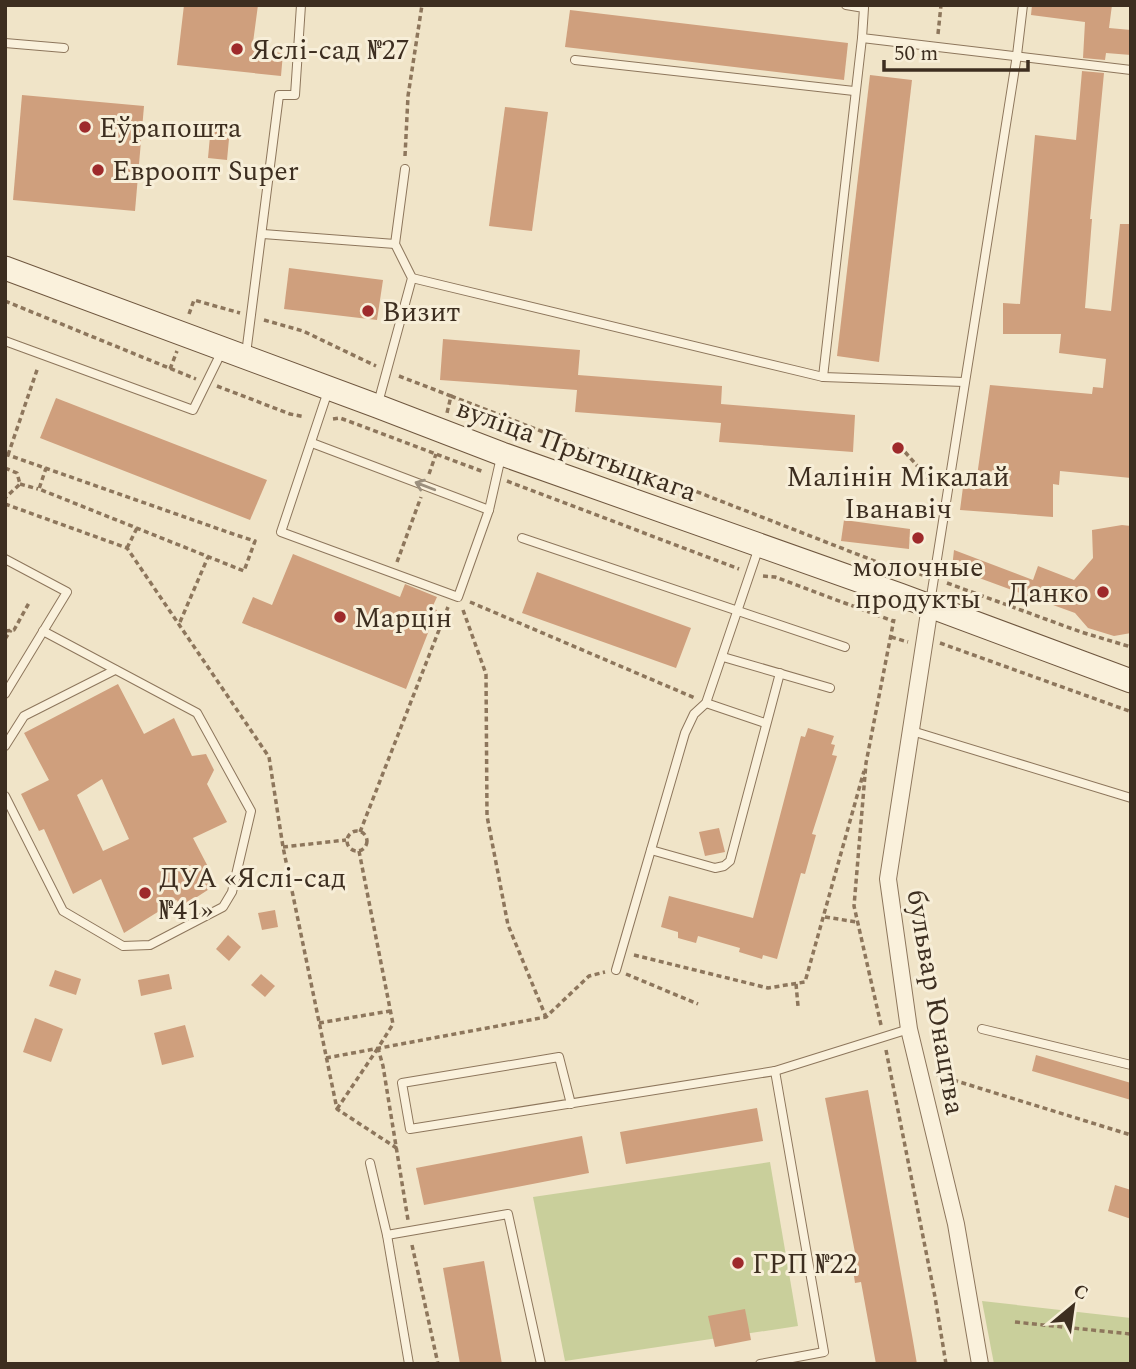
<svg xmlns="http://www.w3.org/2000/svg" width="1136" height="1369" font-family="Spectral,serif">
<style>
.green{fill:#c9cf9b}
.building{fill:#cf9f7d;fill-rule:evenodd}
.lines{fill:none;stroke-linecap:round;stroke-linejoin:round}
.lane-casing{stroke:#8d765c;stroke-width:10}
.street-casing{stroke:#8d765c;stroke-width:18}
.secondary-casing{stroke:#6f573f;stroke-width:25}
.path{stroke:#8d765c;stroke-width:3.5;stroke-dasharray:5 3.5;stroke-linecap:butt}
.lane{stroke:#faf1dc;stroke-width:8}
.street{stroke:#faf1dc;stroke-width:16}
.secondary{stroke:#faf1dc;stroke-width:23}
.oneway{stroke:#9c907e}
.poi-dot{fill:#9e2a2b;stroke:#f7eed8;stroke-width:2.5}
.labels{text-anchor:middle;stroke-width:6;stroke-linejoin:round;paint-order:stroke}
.poi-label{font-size:28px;fill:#3d2e20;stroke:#f7eed8;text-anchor:start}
.street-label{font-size:28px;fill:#3d2e20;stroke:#f7eed8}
</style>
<rect width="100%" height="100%" fill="#f0e4c8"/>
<g class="green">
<polygon points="770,1162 798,1326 565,1361 533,1197"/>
<polygon points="982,1301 1131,1318 1131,1364 994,1364"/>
</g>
<g class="building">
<polygon points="184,5 258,5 252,50 283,53 281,76 177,65"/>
<polygon points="1032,5 1112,5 1109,28 1131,30 1131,55 1106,53 1105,60 1083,58 1085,22 1031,15"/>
<polygon points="570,10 848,43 844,80 565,47"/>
<polygon points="1082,71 1104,73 1090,219 1092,219 1085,308 1111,311 1120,224 1131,224 1131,478 1060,471 1059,485 1053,484 1053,517 960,510 963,487 975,490 990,385 1092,394 1093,387 1103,388 1106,359 1059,353 1061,334 1003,334 1003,303 1020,304 1035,135 1076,140"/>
<polygon points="870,75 912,80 879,362 837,356"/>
<polygon points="22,95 144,106 135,211 13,200"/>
<polygon points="505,107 548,112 532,231 489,226"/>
<polygon points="211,125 230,128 227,160 208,158"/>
<polygon points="289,268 383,280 377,320 284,309"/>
<polygon points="443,339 580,350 578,375 722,386 721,404 855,415 853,452 719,442 721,423 575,412 577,390 440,380"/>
<polygon points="56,398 267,480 250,520 40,438"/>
<polygon points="844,520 910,529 909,549 841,541"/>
<polygon points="1122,525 1131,526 1131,633 1114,636 1088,628 1075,613 952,568 954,550 1033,580 1038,566 1074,580 1093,558 1092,530"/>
<polygon points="293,554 400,597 405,584 437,597 432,608 437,610 406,689 242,623 253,597 272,605"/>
<polygon points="537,572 691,628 676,668 522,613"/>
<path d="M118,684L144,734L174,718L192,756L206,754L214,770L207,784L227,822L193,838L217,884L180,908L177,900L124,933L101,879L73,894L44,829L39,831L21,794L49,780L24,733ZM102,779L129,839L103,851L77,795Z"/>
<polygon points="808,728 834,736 831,744 835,745 832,755 837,756 812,834 816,835 805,874 801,873 777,959 763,955 762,959 739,952 740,948 698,936 696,943 678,938 678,932 661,927 669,896 753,918 801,736 805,737"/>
<polygon points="719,828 725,852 705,856 699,832"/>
<polygon points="275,910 278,927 262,930 258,913"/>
<polygon points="228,935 241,947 229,961 216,949"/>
<polygon points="55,970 81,979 76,995 49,986"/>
<polygon points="169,974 172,989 141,996 138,980"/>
<polygon points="261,974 275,986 265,997 251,985"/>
<polygon points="35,1018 63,1029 51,1062 23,1052"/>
<polygon points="185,1025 194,1057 162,1065 154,1033"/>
<polygon points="1036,1055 1131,1083 1131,1100 1032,1071"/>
<polygon points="868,1090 912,1335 917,1364 876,1364 861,1282 855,1283 853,1269 858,1268 825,1098"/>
<polygon points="757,1108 763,1141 626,1164 620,1132"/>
<polygon points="582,1136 589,1173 424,1205 416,1168"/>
<polygon points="1115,1185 1131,1190 1131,1219 1108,1211"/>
<polygon points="484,1261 502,1364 460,1364 443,1268"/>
<polygon points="745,1309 751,1340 715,1347 708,1316"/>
</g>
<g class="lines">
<g class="lane-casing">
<g id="lane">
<polyline points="846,5 864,8 862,38 1131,70"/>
<polyline points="5,43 64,48"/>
<polyline points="575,60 854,91"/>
<polyline points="263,234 395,244"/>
<polyline points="412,278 823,377 964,382"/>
<polyline points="5,341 193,410 222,351"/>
<polyline points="246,354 279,95 295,95 301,5"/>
<polyline points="823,377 862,38"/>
<polyline points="328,391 281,532 458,597 489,510 501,457"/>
<polyline points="378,403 412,278 395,244 405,169"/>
<polyline points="312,443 489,510"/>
<polyline points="522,538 845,647"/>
<polyline points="5,559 67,592 5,694"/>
<polyline points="930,603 1017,55 1023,5"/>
<polyline points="723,657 830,688"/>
<polyline points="706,703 765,723"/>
<polyline points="912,731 1131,798"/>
<polyline points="5,746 24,716 115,670"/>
<polyline points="5,796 63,911 123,946 150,945 223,907 232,892 251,811 197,713 43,631"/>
<polyline points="651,850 715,868 724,866 730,861 780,673"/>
<polyline points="616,970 685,733 694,714 706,703 759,547"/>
<polyline points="982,1029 1131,1065"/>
<polyline points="571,1104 559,1057 402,1083 410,1129 775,1071 909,1029"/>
<polyline points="370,1163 387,1235 508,1214 541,1364"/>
<polyline points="387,1235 409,1364"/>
<polyline points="760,1364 824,1352 775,1071"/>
</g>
</g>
<g class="street-casing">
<polyline id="street" points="930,606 888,879 909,1029 956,1224 980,1364"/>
</g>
<g class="secondary-casing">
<polyline id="secondary" points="5,268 377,406 502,454 900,595 1131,681"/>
</g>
<g class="path">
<polyline points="938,34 941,5"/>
<polyline points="405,156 408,96 422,5"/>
<polyline points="5,301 196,379"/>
<polyline points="189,314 194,300 240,313"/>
<polyline points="264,320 303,331 376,366"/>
<polyline points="170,369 177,351"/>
<polyline points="399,376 451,396 447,413"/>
<polyline points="217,386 290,414 305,417"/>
<polyline points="451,396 890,567 923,575"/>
<polyline points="333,419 340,418 484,472"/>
<polyline points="905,452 936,487"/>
<polyline points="5,454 8,455 236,535 255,541 244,571 39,489 46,468"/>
<polyline points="8,455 38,367"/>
<polyline points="5,468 17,473 20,484 5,498"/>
<polyline points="429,474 436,454"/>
<polyline points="507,481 739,569"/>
<polyline points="20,484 38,489"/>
<polyline points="5,504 127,548 269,757 283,847 337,1109 398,1149"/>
<polyline points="127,548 137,528"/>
<polyline points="397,562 421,497"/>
<polyline points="763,576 775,577 893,621"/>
<polyline points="947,583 1081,632 1131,647"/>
<polyline points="470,602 695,698"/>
<polyline points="463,610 486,674 487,816 508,925 546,1017"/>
<polyline points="180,622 208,557"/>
<polyline points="5,631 14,630 30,601"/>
<polyline points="891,637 908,642"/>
<polyline points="5,639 11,630"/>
<polyline points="940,643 1129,711"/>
<circle cx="357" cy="841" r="10"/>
<polyline points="360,832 448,607"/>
<polyline points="283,847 346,840"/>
<polyline points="359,851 393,1024 378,1048 383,1066 408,1220"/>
<polyline points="825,917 857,922"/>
<polyline points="634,955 768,988 805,982 864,771"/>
<polyline points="626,974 698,1004"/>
<polyline points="796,984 798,1006"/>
<polyline points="319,1023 390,1011"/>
<polyline points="881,1025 854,906 866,763 894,619"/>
<polyline points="886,1050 935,1297 946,1364"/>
<polyline points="326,1058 546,1017 589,976 605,972"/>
<polyline points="937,1075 1131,1135"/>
<polyline points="337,1109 378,1048"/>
<polyline points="412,1245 438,1364"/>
<polyline points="1015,1322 1131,1334"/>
</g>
<use href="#lane" class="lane"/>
<use href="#street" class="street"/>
<use href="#secondary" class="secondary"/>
</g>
<defs><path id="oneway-shaft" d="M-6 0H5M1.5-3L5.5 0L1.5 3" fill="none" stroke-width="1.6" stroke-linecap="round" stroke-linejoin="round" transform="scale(1.75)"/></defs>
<use class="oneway" href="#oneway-shaft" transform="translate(425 486) rotate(-159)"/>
<g class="poi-dot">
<circle cx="237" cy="49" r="7"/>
<circle cx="85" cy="127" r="7"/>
<circle cx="98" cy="170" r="7"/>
<circle cx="368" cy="311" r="7"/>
<circle cx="898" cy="448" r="7"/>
<circle cx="918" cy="538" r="7"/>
<circle cx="1103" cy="592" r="7"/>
<circle cx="340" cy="617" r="7"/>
<circle cx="145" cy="893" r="7"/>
<circle cx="738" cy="1263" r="7"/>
</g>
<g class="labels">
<g class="poi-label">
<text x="251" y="59">Яслі-сад №27</text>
<text x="99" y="137">Еўрапошта</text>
<text x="112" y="180">Евроопт Super</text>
<text x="382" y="321">Визит</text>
<text x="898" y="486" text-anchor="middle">Малінін Мікалай<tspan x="898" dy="32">Іванавіч</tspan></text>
<text x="918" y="576" text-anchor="middle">молочные<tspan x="918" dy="32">продукты</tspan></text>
<text x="1089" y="602" text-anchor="end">Данко</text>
<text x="354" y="627">Марцін</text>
<text x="159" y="887">ДУА «Яслі-сад<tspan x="159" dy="32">№41»</tspan></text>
<text x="752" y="1273">ГРП №22</text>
</g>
<g class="street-label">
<text transform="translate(577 449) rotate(20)" y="10">вуліца Прытыцкага</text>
<text transform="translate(937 1002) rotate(80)" y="10">бульвар Юнацтва</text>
</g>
</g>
<rect width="1136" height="1369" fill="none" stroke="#3d2e20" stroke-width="14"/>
<g transform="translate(1073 1306) rotate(29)" stroke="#f7eed8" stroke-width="5" paint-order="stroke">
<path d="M0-5L12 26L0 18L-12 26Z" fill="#3d2e20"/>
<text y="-10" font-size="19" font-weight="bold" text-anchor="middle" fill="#3d2e20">С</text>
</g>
<path d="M884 60v10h144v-10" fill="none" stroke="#3d2e20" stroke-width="3.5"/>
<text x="894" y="60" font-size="21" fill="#3d2e20" stroke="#f7eed8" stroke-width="5" paint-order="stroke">50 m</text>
</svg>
